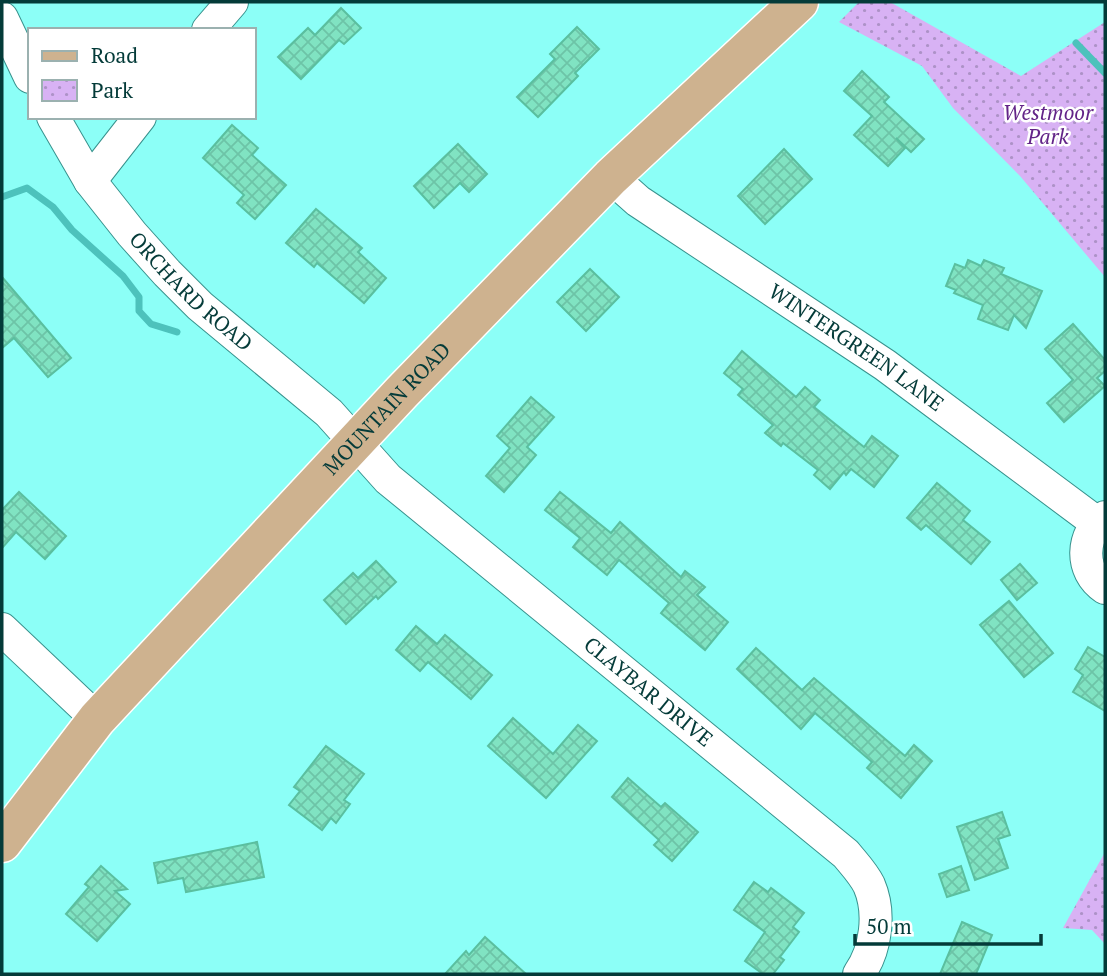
<svg xmlns="http://www.w3.org/2000/svg" width="1107" height="976" font-family="'PT Serif',serif">
<style>
.park{fill:url(#park-dots)}
.lines{fill:none;stroke-linecap:round;stroke-linejoin:round}
.stream{stroke:#4dc2bc;stroke-width:7}
.building{fill:url(#building-cross-hatch);stroke:#5abf9f;stroke-width:2}
.minor-casing{stroke:#38928d;stroke-width:34}
.major-casing{stroke:#fff;stroke-width:41}
.minor{stroke:#fff;stroke-width:32}
.major{stroke:#ceb28f;stroke-width:38}
.labels{text-anchor:middle;stroke-width:5;stroke-linejoin:round;paint-order:stroke}
.park-label{font-size:21px;font-style:italic;fill:#632488;stroke:#fff}
.street-label{font-size:21px;fill:#043b39;stroke:#fff}
</style>
<defs>
<pattern id="park-dots" width="8" height="8" patternUnits="userSpaceOnUse" patternTransform="scale(1.75)"><rect width="8" height="8" fill="#d8b2f4"/><path d="M2 2h.1M6 6h.1" fill="none" stroke="#ad92c7" stroke-width="1.8" stroke-linecap="round"/></pattern>
<pattern id="building-cross-hatch" width="8" height="8" patternUnits="userSpaceOnUse" patternTransform="scale(1.75)"><rect width="8" height="8" fill="#80e3c2"/><path d="M0 0l8 8M0 8l8-8" fill="none" stroke="#6dc4a7"/></pattern>
</defs>
<rect width="100%" height="100%" fill="#8cfff7"/>
<g class="park">
<polygon points="859,2 890,2 1021,76 1105,22 1105,277 1020,176 953,108 922,66 839,22"/>
<polygon points="1105,852 1105,944 1092,930 1063,928"/>
</g>
<g class="lines">
<g class="stream">
<polyline points="1076,43 1105,73"/>
<polyline points="2,197 27,188 53,207 72,230 123,276 139,297 139,311 151,324 177,332"/>
</g>
</g>
<g class="building">
<polygon points="341,8 361,28 344,44 339,40 301,79 278,57 308,28 315,35"/>
<polygon points="577,27 599,49 575,73 578,76 538,117 517,97 555,59 550,54"/>
<polygon points="862,71 889,97 884,102 924,139 911,152 896,138 905,148 888,166 854,135 872,116 844,91"/>
<polygon points="232,125 258,148 252,155 286,185 255,219 237,203 244,195 203,158"/>
<polygon points="458,144 487,174 469,192 460,183 434,208 414,186"/>
<polygon points="784,149 812,179 765,224 738,196"/>
<polygon points="316,209 362,248 358,252 386,278 364,303 317,263 314,267 286,243"/>
<polygon points="968,260 981,266 984,260 1004,268 1001,274 1042,291 1026,328 1014,315 1008,330 978,319 983,305 954,293 956,290 946,286 955,264 965,268"/>
<polygon points="590,269 619,297 586,331 557,302"/>
<polygon points="2,277 71,358 48,377 14,338 2,348"/>
<polygon points="1073,324 1105,360 1105,371 1097,378 1105,386 1064,422 1047,403 1073,380 1045,349"/>
<polygon points="742,351 796,397 805,387 820,400 814,407 864,447 872,436 898,456 874,487 851,469 846,475 844,472 830,489 814,475 818,470 783,443 781,446 765,433 773,425 738,395 743,389 724,373"/>
<polygon points="531,397 554,417 527,447 536,455 504,492 486,476 510,448 497,436"/>
<polygon points="937,483 970,511 963,520 990,542 971,564 926,525 921,530 907,518"/>
<polygon points="19,492 66,536 45,559 16,532 2,548 2,510"/>
<polygon points="560,492 611,533 620,522 681,577 685,571 705,587 697,595 728,622 705,650 661,613 669,603 619,560 607,575 573,547 580,538 545,510"/>
<polygon points="376,561 396,582 378,599 376,596 346,624 324,600 353,573 358,578"/>
<polygon points="1020,564 1037,583 1017,600 1001,580"/>
<polygon points="1009,601 1053,653 1024,677 980,625"/>
<polygon points="416,626 437,644 445,635 492,675 471,699 428,662 420,671 396,650"/>
<polygon points="1088,647 1105,657 1105,711 1073,692 1083,675 1075,669"/>
<polygon points="756,648 802,690 814,678 905,756 914,745 932,761 901,798 867,768 872,762 815,713 801,729 737,669"/>
<polygon points="513,718 553,754 578,725 597,741 546,798 488,746"/>
<polygon points="326,746 364,774 344,800 350,804 336,823 331,818 322,830 289,805 300,791 294,787"/>
<polygon points="628,778 661,807 665,803 698,832 672,861 654,845 659,840 612,797"/>
<polygon points="1002,812 1010,835 998,839 1008,868 975,880 957,827"/>
<polygon points="257,842 264,877 186,892 183,878 158,883 154,863"/>
<polygon points="101,866 127,889 115,891 130,904 97,941 66,914 89,887 85,884"/>
<polygon points="961,866 969,890 947,897 939,874"/>
<polygon points="754,882 768,892 771,888 804,913 793,927 799,932 780,957 784,960 773,974 763,974 745,961 765,932 734,910"/>
<polygon points="962,922 992,935 976,974 940,974"/>
<polygon points="485,937 526,974 445,974 466,951 469,955"/>
</g>
<g class="lines">
<g class="minor-casing">
<g id="minor">
<polyline points="2,18 30,77"/>
<polyline points="208,30 232,2"/>
<path id="s1" d="M53,117L90,181L132,234L167,273L200,306L329,413L388,479L846,854C854,864 863,873 869,885C881,913 876,950 859,974"/>
<path id="s2" d="M611,177L638,201L885,365L1097,523"/>
<polyline points="90,181 140,117"/>
<path d="M1105,517C1081,534 1079,571 1105,588"/>
<polyline points="2,629 97,719"/>
</g>
</g>
<g class="major-casing">
<g id="major">
<path id="s3" d="M2,843L97,719L402,392L611,177L799,2"/>
</g>
</g>
<use href="#minor" class="minor"/>
<use href="#major" class="major"/>
</g>
<g class="labels">
<g class="park-label">
<text x="1048" y="120">Westmoor<tspan x="1048" dy="24">Park</tspan></text>
</g>
<g class="street-label">
<text dy="7" stroke="none"><textPath href="#s1" startOffset="224">ORCHARD ROAD</textPath></text>
<text dy="7" stroke="none"><textPath href="#s2" startOffset="299">WINTERGREEN LANE</textPath></text>
<text dy="7" stroke="none"><textPath href="#s3" startOffset="581">MOUNTAIN ROAD</textPath></text>
<text dy="7" stroke="none"><textPath href="#s1" startOffset="833">CLAYBAR DRIVE</textPath></text>
</g>
</g>
<rect width="1107" height="976" fill="none" stroke="#043b39" stroke-width="7"/>
<rect x="28" y="28" width="228" height="91" fill="#ffffff" stroke="#9bb1b0" stroke-width="2"/>
<rect x="42" y="51" width="35" height="10" fill="#ceb28f" stroke="#9bb1b0" stroke-width="2"/>
<text x="91" y="63" font-size="21" fill="#043b39">Road</text>
<rect x="42" y="80" width="35" height="21" fill="url(#park-dots)" stroke="#9bb1b0" stroke-width="2"/>
<text x="91" y="98" font-size="21" fill="#043b39">Park</text>
<path d="M855 934v10h186v-10" fill="none" stroke="#043b39" stroke-width="3.5"/>
<text x="866" y="934" font-size="21" fill="#043b39" stroke="#ffffff" stroke-width="5" paint-order="stroke">50 m</text>
</svg>
